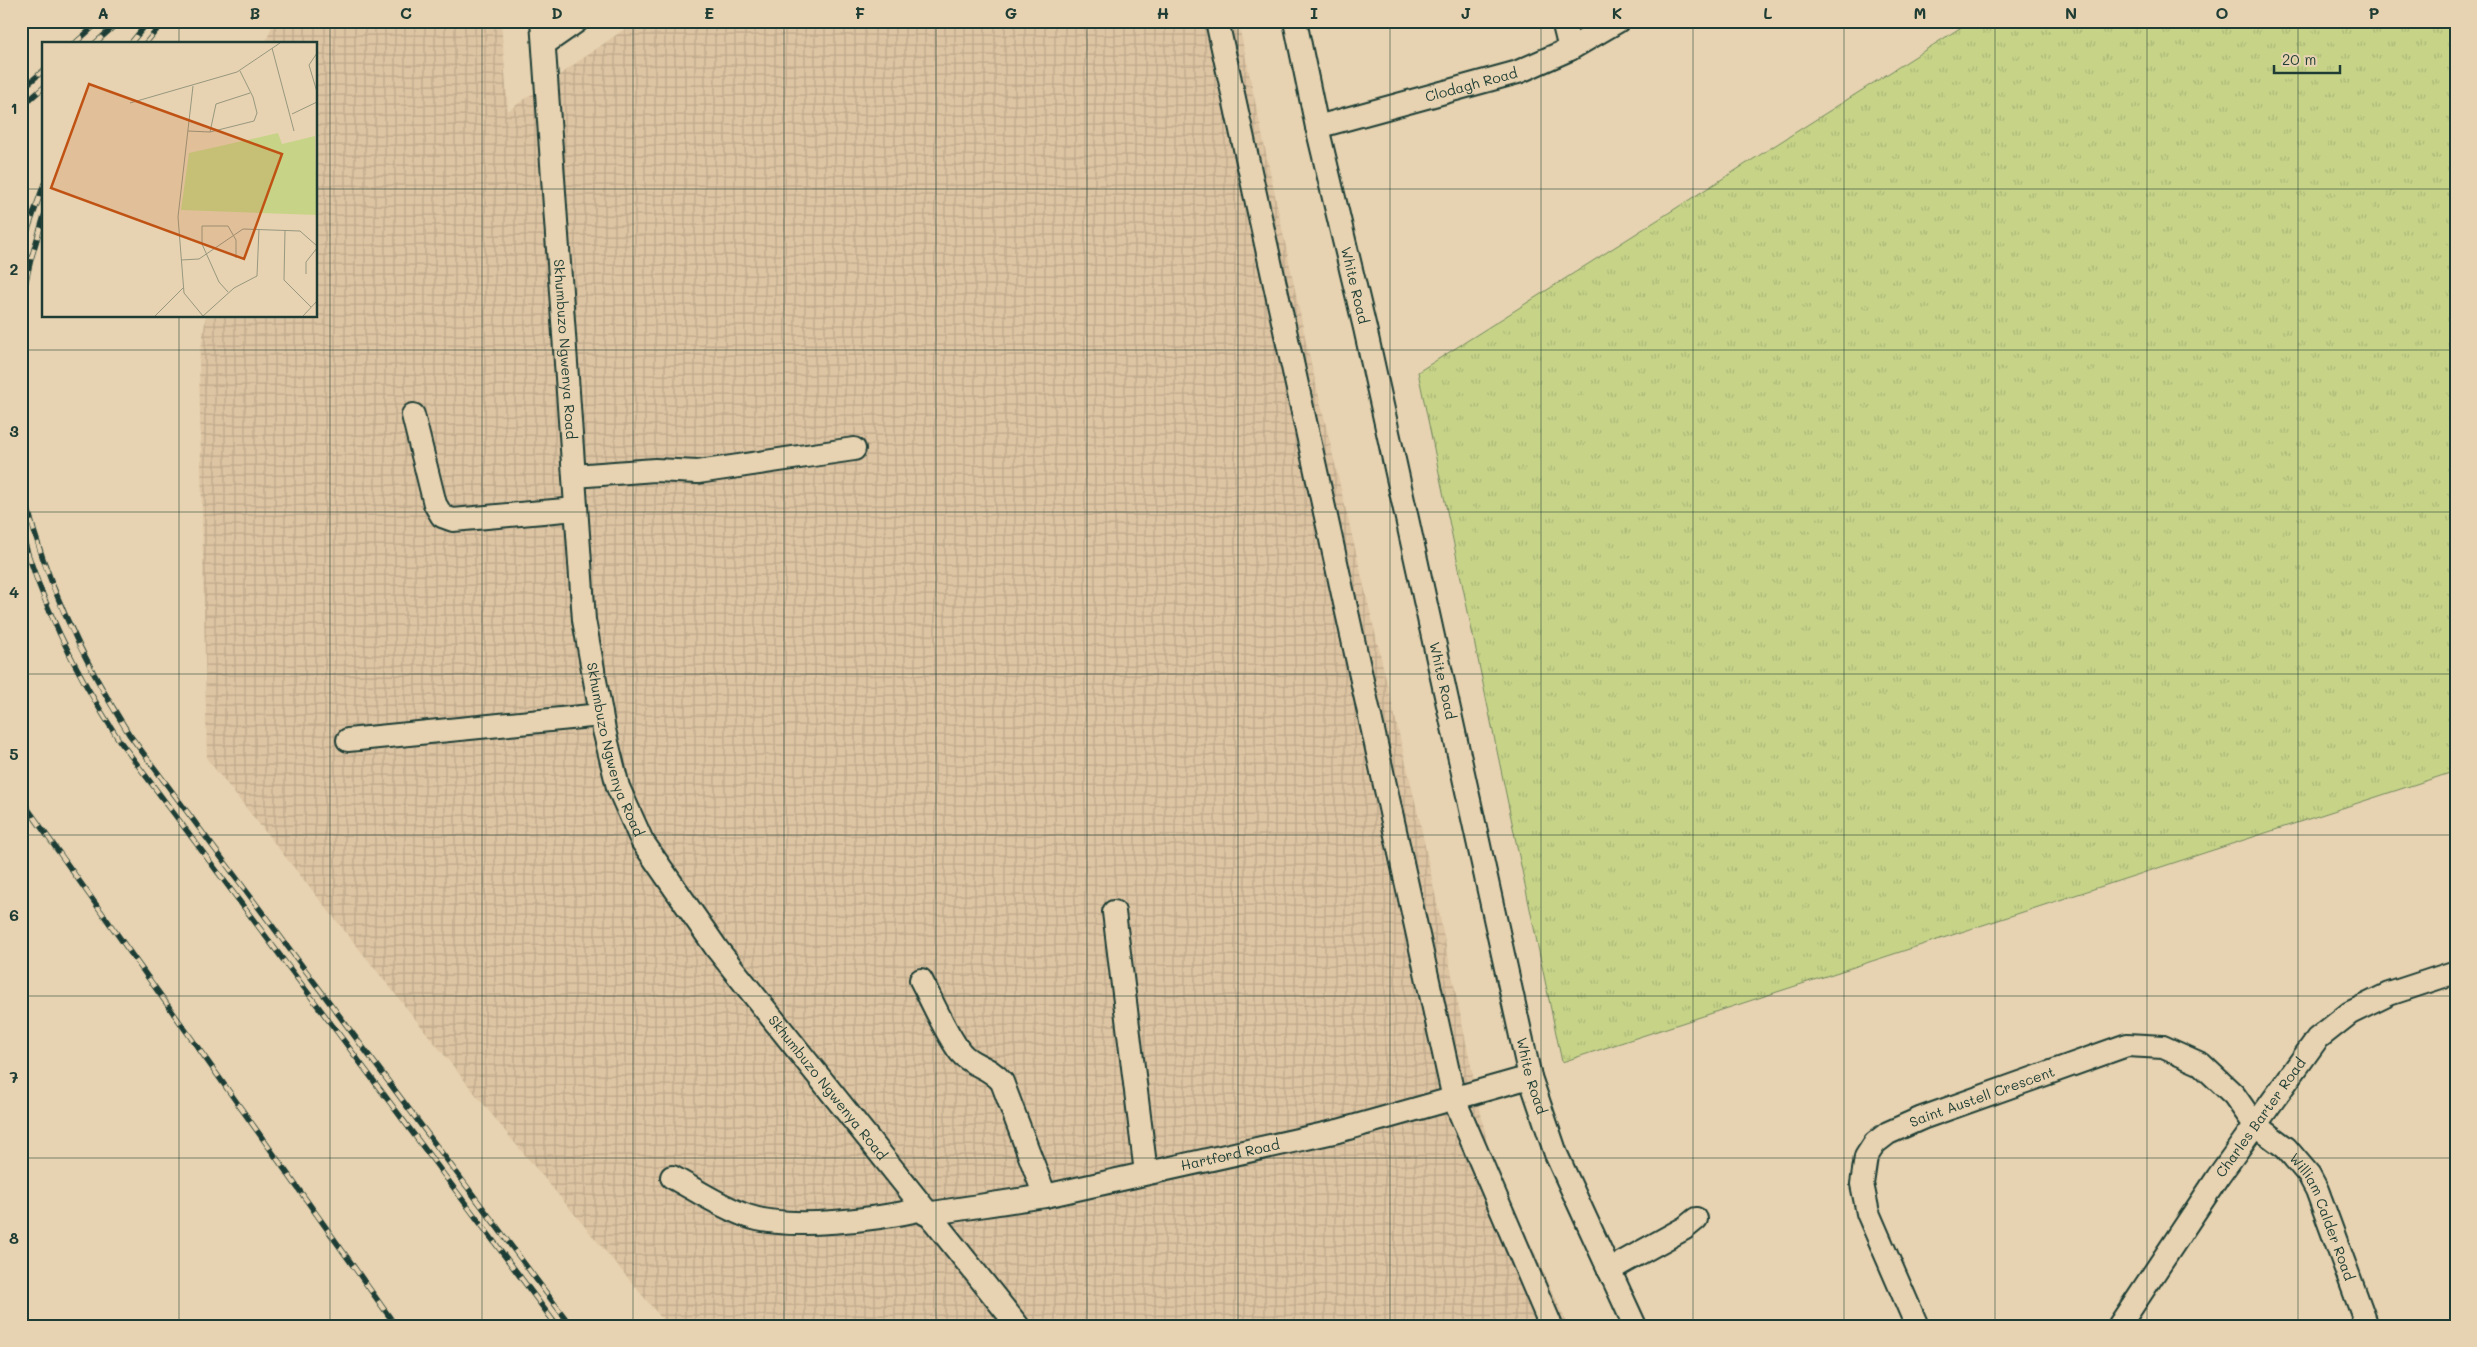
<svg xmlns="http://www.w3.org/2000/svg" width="2477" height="1347" font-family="Mali,sans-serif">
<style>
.industrial{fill:url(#industrial-grid)}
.grass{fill:url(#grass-tufts);stroke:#73885e}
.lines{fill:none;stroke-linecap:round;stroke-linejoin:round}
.minor-casing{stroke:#1f3d34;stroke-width:26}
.minor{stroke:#e7d3b1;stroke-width:22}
.rail-casing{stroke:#1f3d34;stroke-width:5.5}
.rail{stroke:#e7d3b1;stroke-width:4;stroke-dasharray:11;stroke-linecap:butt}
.grid{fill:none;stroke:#1f3d34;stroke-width:1;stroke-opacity:0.55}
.labels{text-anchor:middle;stroke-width:4.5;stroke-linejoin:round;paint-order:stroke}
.street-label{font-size:14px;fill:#1f3d34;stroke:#e7d3b1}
.inset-road{fill:none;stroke:#97977f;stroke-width:1}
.view{fill:#c05314;fill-opacity:0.15;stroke:#c05314;stroke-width:2.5}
.inset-edge{fill:none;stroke:#1f3d34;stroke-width:2.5}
.neatline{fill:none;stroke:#1f3d34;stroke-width:2}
.grid-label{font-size:16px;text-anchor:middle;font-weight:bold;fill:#1f3d34}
</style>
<defs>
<pattern id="industrial-grid" width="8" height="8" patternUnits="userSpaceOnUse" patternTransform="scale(1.25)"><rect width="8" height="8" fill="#ddc4a2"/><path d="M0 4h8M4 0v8" fill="none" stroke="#bda98c"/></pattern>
<pattern id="grass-tufts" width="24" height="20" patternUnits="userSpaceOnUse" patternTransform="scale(1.25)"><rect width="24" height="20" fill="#c7d488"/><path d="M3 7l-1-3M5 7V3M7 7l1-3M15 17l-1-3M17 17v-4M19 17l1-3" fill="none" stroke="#aab776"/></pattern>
</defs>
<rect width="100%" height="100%" fill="#e7d3b1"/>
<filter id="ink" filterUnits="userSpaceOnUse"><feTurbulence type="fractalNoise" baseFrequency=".02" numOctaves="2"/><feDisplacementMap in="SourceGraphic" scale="10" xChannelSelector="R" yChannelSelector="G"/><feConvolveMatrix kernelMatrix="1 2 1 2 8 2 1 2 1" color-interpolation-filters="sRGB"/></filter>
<g filter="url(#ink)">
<polygon class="industrial" points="274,21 501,21 508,111 636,21 1238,21 1307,346 1420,822 1489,1152 1568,1326 668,1326 509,1136 207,759 199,361 206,316 316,316 316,44 265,44"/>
<polygon class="grass" points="1971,21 2456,21 2456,771 1562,1062 1418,372"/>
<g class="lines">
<g class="minor-casing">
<g id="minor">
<path id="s1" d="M542,21L584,620L604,730L618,787L642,841L717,949L1018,1326"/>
<polyline points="1217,21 1454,1099 1551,1326"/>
<path id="s2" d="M1295,21L1317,127L1365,328L1530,1077L1556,1154L1635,1326"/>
<polyline points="1563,21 1570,49"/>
<polyline points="544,44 577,21"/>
<path id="s3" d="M1317,127L1518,72L1570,49L1618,21"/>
<polyline points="413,415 435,504 442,516 453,520 576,509"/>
<polyline points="574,476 655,470 698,472 854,449"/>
<polyline points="348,740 601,715"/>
<polyline points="1114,912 1146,1173"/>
<path d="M921,980C932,1001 947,1036 961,1053C972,1066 989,1066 1002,1082L1045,1196"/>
<path d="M672,1177C696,1190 721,1207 747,1216C789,1231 879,1219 923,1209"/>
<path id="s4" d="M926,1214L1045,1196L1338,1131L1530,1077"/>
<polyline points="1609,1270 1685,1228 1696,1219"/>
<path id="s5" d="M1917,1326L1868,1213L1862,1184L1866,1157L1875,1143L1888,1133L1922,1118L2127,1045L2163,1047L2201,1064L2234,1095L2255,1125L2286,1148L2309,1175L2317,1190L2367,1326"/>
<path id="s6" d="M2119,1326L2218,1177L2317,1039L2350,1013L2389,994L2456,972"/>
</g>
</g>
<use href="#minor" class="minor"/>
<g class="rail-casing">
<g id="rail">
<polyline points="74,44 100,21"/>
<polyline points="94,44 120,21"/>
<polyline points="130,44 149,21"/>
<polyline points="145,44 164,21"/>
<polyline points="21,90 44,70"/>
<polyline points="21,107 44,87"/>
<polyline points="21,249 44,184"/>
<polyline points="21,302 31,259 44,216"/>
<path d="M21,478C39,570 79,654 129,734L571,1326"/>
<path d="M21,531C42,605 77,675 119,740L557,1326"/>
<polyline points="21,799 396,1326"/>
</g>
</g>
<use href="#rail" class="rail"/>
</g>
</g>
<path class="grid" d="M179,21V44M330,21V1326M482,21V1326M633,21V1326M784,21V1326M936,21V1326M1087,21V1326M1238,21V1326M1390,21V1326M1541,21V1326M1693,21V1326M1844,21V1326M1995,21V1326M2147,21V1326M2298,21V1326M21,189H44M316,189H2456M179,316V1326M21,350H2456M21,512H2456M21,674H2456M21,835H2456M21,996H2456M21,1158H2456"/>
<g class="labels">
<g class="street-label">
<text dy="5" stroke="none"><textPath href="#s3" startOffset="160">Clodagh Road</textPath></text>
<text dy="5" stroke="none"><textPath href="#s2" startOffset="271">White Road</textPath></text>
<text dy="5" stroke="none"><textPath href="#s1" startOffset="329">Skhumbuzo Ngwenya Road</textPath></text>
<text dy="5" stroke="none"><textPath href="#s2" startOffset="676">White Road</textPath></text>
<text dy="5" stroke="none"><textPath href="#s1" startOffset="734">Skhumbuzo Ngwenya Road</textPath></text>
<text dy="5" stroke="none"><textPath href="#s2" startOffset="1081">White Road</textPath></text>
<text dy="5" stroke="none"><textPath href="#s1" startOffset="1139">Skhumbuzo Ngwenya Road</textPath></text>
<text dy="5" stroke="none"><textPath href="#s5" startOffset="314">Saint Austell Crescent</textPath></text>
<text dy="5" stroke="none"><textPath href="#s6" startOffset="252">Charles Barter Road</textPath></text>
<text dy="5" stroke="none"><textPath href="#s4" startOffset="310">Hartford Road</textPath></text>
<text dy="5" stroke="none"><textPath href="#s5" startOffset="745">William Calder Road</textPath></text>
</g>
</g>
<g transform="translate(42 42)">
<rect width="275" height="275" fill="#e7d3b1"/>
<path d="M236,91L240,102L273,94L275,173L139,168L147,111Z" fill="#c7d488"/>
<path class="inset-road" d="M230,6L252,89M275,11L267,23L275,50M151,44L136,175L142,251L161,274L192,246L215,234L217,187M88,61L195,30L238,1M250,72L275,60M146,89L168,90L212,79L215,71L211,55L198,29M168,90L174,62L208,51M243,188L242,238L269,265M139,218L157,217L201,187L258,189L275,204M264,232V220L275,206M186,250L177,240L160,202V184H186L194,198V216M113,274L141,246M261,274L275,259"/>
<path class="view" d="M47,42L240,112L202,217L9,146Z"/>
<rect width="275" height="275" class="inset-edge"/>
</g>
<rect width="2477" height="1347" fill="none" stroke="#e7d3b1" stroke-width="55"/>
<path d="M2274 65v8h66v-8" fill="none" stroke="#1f3d34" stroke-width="2.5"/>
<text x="2282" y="65" font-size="15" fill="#1f3d34" stroke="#e7d3b1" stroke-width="4" paint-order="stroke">20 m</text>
<rect x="28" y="28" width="2422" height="1292" class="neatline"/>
<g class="grid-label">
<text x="103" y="19">A</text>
<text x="255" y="19">B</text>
<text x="406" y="19">C</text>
<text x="557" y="19">D</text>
<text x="709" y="19">E</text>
<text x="860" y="19">F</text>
<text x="1011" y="19">G</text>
<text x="1163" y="19">H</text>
<text x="1314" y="19">I</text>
<text x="1466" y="19">J</text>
<text x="1617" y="19">K</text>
<text x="1768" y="19">L</text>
<text x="1920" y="19">M</text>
<text x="2071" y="19">N</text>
<text x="2222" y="19">O</text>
<text x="2374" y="19">P</text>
<text x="14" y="114">1</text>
<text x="14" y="275">2</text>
<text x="14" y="437">3</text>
<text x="14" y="598">4</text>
<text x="14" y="760">5</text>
<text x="14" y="921">6</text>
<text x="14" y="1083">7</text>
<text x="14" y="1244">8</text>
</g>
</svg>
